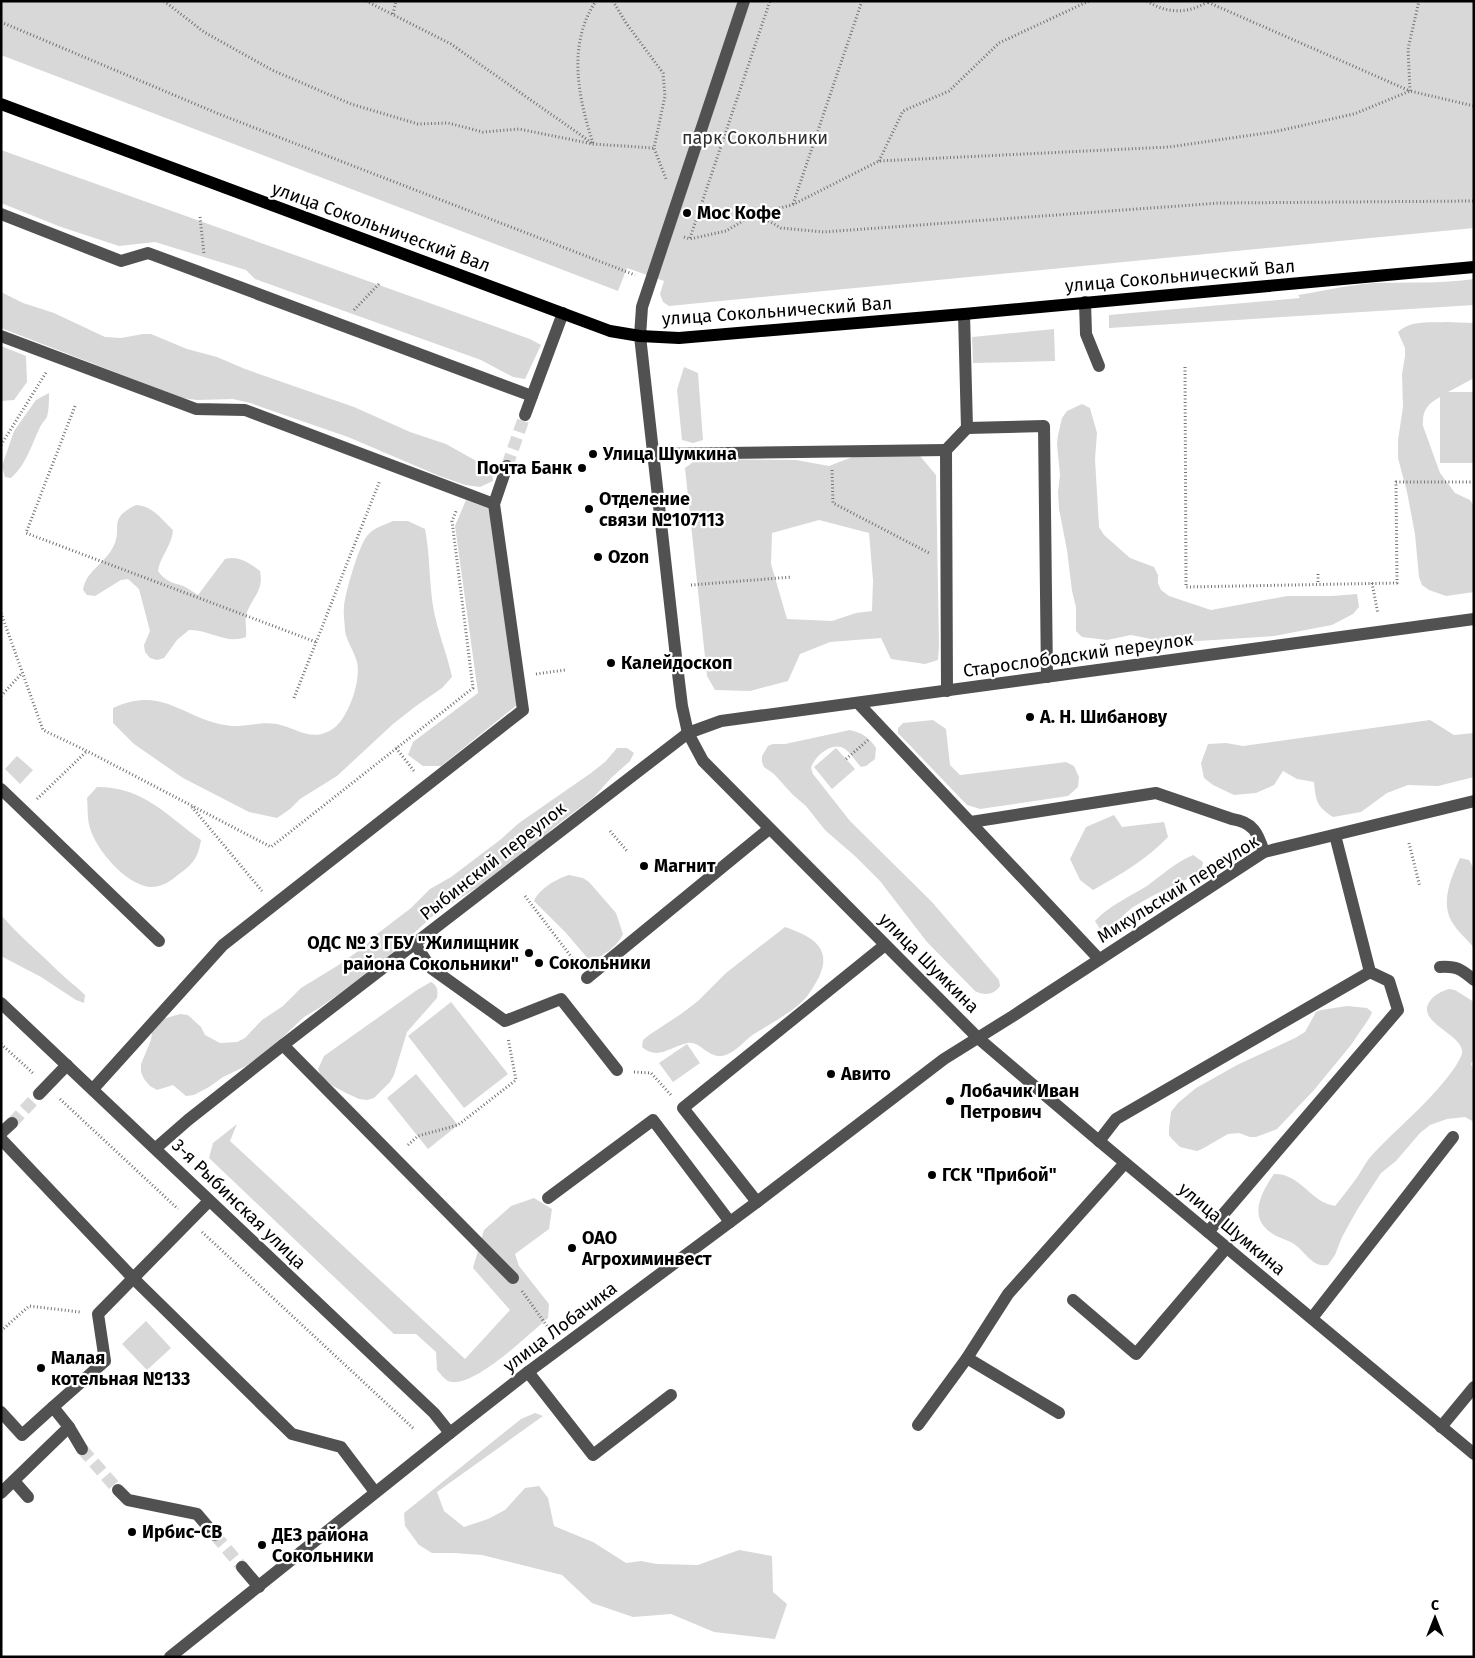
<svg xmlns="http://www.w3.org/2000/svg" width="1475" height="1658" font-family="'Fira Sans',sans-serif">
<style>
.green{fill:#d8d8d8;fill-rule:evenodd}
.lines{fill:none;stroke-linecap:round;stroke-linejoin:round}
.minor-tunnel{stroke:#d9d9d9;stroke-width:12;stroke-dasharray:12 6;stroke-linecap:butt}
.path{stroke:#737373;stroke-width:3;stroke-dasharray:1 2.5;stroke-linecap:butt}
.minor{stroke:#515151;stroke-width:12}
.major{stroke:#000;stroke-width:12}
.poi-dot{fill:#000;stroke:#fff;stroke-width:2}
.labels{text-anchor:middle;stroke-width:4.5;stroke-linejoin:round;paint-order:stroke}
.park-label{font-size:18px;fill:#2f2f2f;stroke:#fff}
.poi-label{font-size:18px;font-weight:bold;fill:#000;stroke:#fff;text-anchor:start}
.street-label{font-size:18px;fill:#000;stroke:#fff}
</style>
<rect width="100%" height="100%" fill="#fff"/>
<g class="green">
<polygon points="1,1 1474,1 1474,228 669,306 663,302 660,294 664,281 627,268 618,291 1,55"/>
<polygon points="1,150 530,339 541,345 525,379 513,377 481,360 255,279 246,270 155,242 119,246 61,227 1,203"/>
<path d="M1474,279V305L1109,328V315L1300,298L1298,295C1323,291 1348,285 1374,283C1407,282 1441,284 1474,279Z"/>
<polygon points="1,292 23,303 54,313 105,337 121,338 143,334 151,334 187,349 217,357 245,369 354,407 410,432 446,444 489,468 492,473 493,481 480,487 465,485 437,475 348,437 250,403 233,399 197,400 182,398 1,328"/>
<path d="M1445,322L1474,323V378L1448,392H1474V463H1440V397C1427,404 1422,411 1423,426L1440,473L1455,493L1470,500L1474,506V592L1446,596L1429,590L1422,585L1419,577L1415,534L1407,492L1398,458V440L1403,407L1402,374L1405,356V348L1398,332C1411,320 1429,323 1445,322Z"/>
<polygon points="1054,329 1055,361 973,363 972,337"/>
<polygon points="1,346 26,356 27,382 14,400 1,401"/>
<polygon points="684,367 698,373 703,440 693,443 682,440 677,390"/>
<path d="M49,393C49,401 49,409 47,417C45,420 42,423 40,427C32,444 26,465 11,478L5,477L2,466L14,431L36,400Z"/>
<polygon points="1082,404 1090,408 1097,433 1095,459 1099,527 1104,535 1130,558 1154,567 1158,575 1158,583 1161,590 1169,596 1211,610 1287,596 1332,596 1357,594 1359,607 1353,614 1332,625 1274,636 1198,641 1156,640 1131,635 1107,640 1082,637 1076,631 1076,607 1072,591 1067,550 1059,509 1058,492 1060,475 1057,444 1058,435 1062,418 1067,411"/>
<path d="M855,456H920L936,475L939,646L938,660L925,664L891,659L881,638L830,642L800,654L788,681L750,691L715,690L707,676L685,468L693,462L705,459L796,460L829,466ZM819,520L869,533L873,580L872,611L856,613L832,621L787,619L771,564L772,533Z"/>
<polygon points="466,500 490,509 517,705 441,766 423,766 408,755 413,742 478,693 455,526"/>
<path d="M136,505C153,506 161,519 173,530C172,546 160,556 158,571C165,581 171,582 183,586C188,588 193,592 198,595L225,559C238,555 250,563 260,571C264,590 253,597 247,612C244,620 247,629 246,637C226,645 209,629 189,630L177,640L164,658L157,660L150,658L145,652L144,645L150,631L139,589L128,579L121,580L95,596L87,595L83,590C86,571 103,565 112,549C125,528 105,520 136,505Z"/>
<path d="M393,521H408L425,529C430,554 429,580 433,606C437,631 447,653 452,677L442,688L416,706L393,724L337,776L300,799L290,809L277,818L249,812L183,778L134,744L113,723V708C166,684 184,722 232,726C248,727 261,721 277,724C298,729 313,743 334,728C349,717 363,676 356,659C353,649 347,642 345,631C345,623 343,615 344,608C344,596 359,545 367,536C373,528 384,525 393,521Z"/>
<polygon points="933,720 946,729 950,765 960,775 1066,762 1074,766 1079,777 1078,787 1068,796 980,809 967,805 898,733 898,728 903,723"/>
<path d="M1430,720L1454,735L1474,733V777L1438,786L1408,785L1387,793L1361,812L1333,817C1316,806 1316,801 1314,782L1297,779L1283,771L1274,785L1256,793L1234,795L1213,785L1204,778L1201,763L1208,744L1226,743L1243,746Z"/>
<path d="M850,730C862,733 869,737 876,748L875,759L866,766L861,767C856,762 851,753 845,749C832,740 814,757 811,768L813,774L850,821L932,902L999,980L1000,986C994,995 984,996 975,991L927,942L880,881L856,857L825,830L806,806L793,795L774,774L764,767L762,762V756L768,746L773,744H785Z"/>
<polygon points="617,748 627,748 634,753 630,761 611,778 594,797 553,828 529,852 486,882 435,914 372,971 319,1008 304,1017 267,1052 246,1066 223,1077 209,1087 194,1095 186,1096 173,1085 157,1090 150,1086 144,1079 141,1072 141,1064 151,1040 152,1032 163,1019 180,1014 188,1015 201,1027 205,1035 220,1043 237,1042 245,1038 262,1020 283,1006 301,988 337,966 364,947 377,934 411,908 430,889 451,877 500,840 519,823 591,773 605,762"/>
<polygon points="836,748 855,769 832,789 814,767"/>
<polygon points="17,756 33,770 20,784 5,769"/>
<path d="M97,787C144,787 166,815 201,840C198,858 193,864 179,874C171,881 162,887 151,887C127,886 96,850 90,828C87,819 88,807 87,798Z"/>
<path d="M1114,815L1122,827L1164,822L1168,837C1147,859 1120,875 1093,890L1080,880L1070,859L1086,827Z"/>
<path d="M1193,855L1203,862L1201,873C1178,883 1156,893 1135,906C1119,916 1121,924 1100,929L1095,921C1110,905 1129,897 1147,886C1162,875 1176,862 1193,855Z"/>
<path d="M1460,858L1469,860L1474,869V948C1468,940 1459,933 1454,925C1439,904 1451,878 1460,858Z"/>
<path d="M569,875L583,878L589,882L616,913L623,934C618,946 602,957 590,961L566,933L534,901C539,889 556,879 569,875Z"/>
<path d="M1,915C18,935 39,952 58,971C66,979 76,986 85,995L84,1003L76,1000L41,977L1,956Z"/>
<path d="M785,927C811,936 833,947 819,977C814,986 809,995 802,1002C787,1015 770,1024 754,1034C744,1041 734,1054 722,1056C708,1058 700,1041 688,1043C671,1046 658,1061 642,1047L643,1040L649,1035L681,1014L698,1001L726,973Z"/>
<path d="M431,982C438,986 438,991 437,998L407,1032L394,1075L390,1082L374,1098L367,1100L359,1099L346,1093L333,1086L321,1076L318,1069L324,1056L417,990Z"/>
<path d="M1449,989L1455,990L1474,1002V1058L1471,1064L1474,1071V1122L1465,1117L1447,1119L1430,1125L1420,1133L1396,1161L1381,1173L1357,1210L1342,1237L1335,1255L1328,1265C1312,1268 1306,1252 1294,1244C1288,1240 1279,1238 1273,1234C1247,1218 1261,1193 1274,1174C1295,1173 1307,1193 1323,1202C1327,1204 1331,1205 1335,1206C1343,1196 1351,1186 1358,1176C1363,1168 1367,1160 1373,1154C1401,1124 1434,1099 1457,1064C1459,1060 1463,1055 1462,1050C1459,1033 1415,1021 1430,1001C1434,995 1442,991 1449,989Z"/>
<polygon points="451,1002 508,1074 464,1108 408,1036"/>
<polygon points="1347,1006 1367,1008 1372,1012 1370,1017 1351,1045 1314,1090 1277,1129 1256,1137 1250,1137 1239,1133 1228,1134 1202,1149 1197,1151 1180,1147 1172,1139 1169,1135 1169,1129 1171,1112 1178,1103 1196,1088 1237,1065 1295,1038 1305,1032 1316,1012 1321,1010"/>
<polygon points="687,1044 700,1063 673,1082 659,1063"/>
<polygon points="416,1074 458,1125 428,1149 387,1098"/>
<path d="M237,1124L230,1141L465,1359L510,1310L473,1268L484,1230L511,1206L534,1198L552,1209L549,1229L515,1254L519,1266L549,1304L548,1318C530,1333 471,1391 448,1381C444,1379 440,1373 437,1370L436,1352L416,1334H394L209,1158L213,1143Z"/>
<polygon points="146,1321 171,1348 147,1370 122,1344"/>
<polygon points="535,1413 543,1416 437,1492 444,1511 464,1527 488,1519 505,1510 525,1488 539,1486 548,1498 554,1526 593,1542 626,1563 641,1561 657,1564 698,1565 739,1550 772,1556 773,1592 787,1604 775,1639 714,1632 671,1614 633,1617 592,1603 562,1575 482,1555 454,1553 432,1553 419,1545 405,1526 404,1513 521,1419"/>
</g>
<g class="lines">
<g class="minor-tunnel">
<polyline points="507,466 525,415"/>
<polyline points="12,1123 39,1094"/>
<polyline points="82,1449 118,1490"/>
<polyline points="215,1535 242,1567"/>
</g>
<g class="path">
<polyline points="164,1 204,32 272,70 351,104 418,124 448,123 483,132 519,129 593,144 654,148"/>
<polyline points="366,1 451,44 592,143"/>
<polyline points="613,1 626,23 663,73 665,96 654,148 666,179"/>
<path d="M1147,1C1167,14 1189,14 1209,1"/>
<polyline points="1205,1 1410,91 1408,49 1419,1"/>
<polyline points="393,14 396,1"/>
<polyline points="1,22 219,114 635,275"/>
<path d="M593,143C578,97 567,44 596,1"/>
<polyline points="879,161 903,111 949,91 999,43 1089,1"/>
<polyline points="793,204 862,1"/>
<polyline points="756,214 781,228 824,232 1219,203 1474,201"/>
<polyline points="200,217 204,254"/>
<polyline points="684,237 690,239 726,231 755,214 792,205 879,161 1169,147 1273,132 1354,114 1410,91 1474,106"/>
<polyline points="690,238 770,1"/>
<polyline points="354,310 379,284"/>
<polyline points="1185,367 1186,587 1397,583 1396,482 1474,482"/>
<polyline points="75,406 26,533 316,642"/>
<polyline points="1,445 47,371"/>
<polyline points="832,470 833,503 929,553"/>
<polyline points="1318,574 1318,584"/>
<polyline points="1372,583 1378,614"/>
<polyline points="691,585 792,577"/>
<polyline points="1,613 43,730 87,751 271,847 473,688 452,521 457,509"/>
<polyline points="624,663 658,659"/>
<polyline points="536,674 565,670"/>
<polyline points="1,696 22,673"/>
<polyline points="294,698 380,480"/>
<polyline points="396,748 414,771"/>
<polyline points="846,759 868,740"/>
<polyline points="37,799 87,751"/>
<polyline points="192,807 262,891"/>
<polyline points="610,831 627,851"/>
<polyline points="1409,843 1420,887"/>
<polyline points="525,896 576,963"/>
<polyline points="1,1044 34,1074"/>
<polyline points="634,1072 651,1073 671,1095"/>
<polyline points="60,1099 178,1209"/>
<polyline points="408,1145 418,1136 458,1125 516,1080 508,1038"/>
<polyline points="202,1232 414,1429"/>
<polyline points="522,1291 547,1326"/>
<polyline points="1,1331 29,1306 80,1312"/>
</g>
<g class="minor">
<polyline points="744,1 642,307 640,336 676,657 682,706 688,733 703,761 978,1038 1099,1141 1474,1454"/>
<polyline points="1,214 121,261 148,253 532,396"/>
<polyline points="1085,302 1086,334 1099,366"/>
<polyline points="1,336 196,409 245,410 494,504"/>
<polyline points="525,415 563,313"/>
<polyline points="967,428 1044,426 1047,677"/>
<polyline points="653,454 946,450"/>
<polyline points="947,691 946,450 967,428 964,314"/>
<polyline points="858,703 1099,959"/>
<polyline points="1,789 159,941"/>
<path d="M971,822L1156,793L1232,819C1253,822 1258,833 1264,852"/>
<polyline points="415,944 431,968 505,1021 561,999 617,1070"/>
<path d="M1440,967C1457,966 1461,969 1474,980"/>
<polyline points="587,978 769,829"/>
<polyline points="1,1003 434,1413 450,1433"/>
<polyline points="283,1045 513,1278"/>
<polyline points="93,1089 223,945 523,710 494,504 507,466"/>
<polyline points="39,1094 67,1065"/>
<polyline points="1,1133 12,1123"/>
<polyline points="1,1139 134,1279 292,1434 341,1447 375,1492"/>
<polyline points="1099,1141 1116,1119 1370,972"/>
<polyline points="156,1148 188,1120 283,1045 688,733 721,721 1474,619"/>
<polyline points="548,1198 653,1120 730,1222"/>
<polyline points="757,1202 683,1108 885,945"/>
<polyline points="1208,1232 1398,1010 1389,981 1370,972 1335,835"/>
<polyline points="1073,1300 1136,1354 1227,1247"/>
<polyline points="1312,1318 1453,1137"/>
<polyline points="967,1358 1059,1413"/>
<polyline points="528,1372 593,1455 671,1395"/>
<polyline points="1,1412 22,1435 53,1407"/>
<polyline points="918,1425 967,1358 1008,1294 1125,1163"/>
<polyline points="69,1427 82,1449"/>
<polyline points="1441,1427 1474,1387"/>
<polyline points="14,1481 28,1497"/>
<polyline points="118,1490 128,1500 197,1514 215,1535"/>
<polyline points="1,1493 69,1427 53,1407 105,1361 98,1314 209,1201"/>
<polyline points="242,1567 259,1587"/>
<polyline points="170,1657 450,1433 528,1372 757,1202 944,1059 1013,1016 1264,852 1474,801"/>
</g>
<polyline class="major" points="1,104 610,331 640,336 679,338 964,314 1474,267"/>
</g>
<g class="poi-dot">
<circle cx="687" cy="213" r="5"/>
<circle cx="593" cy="454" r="5"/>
<circle cx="582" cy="468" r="5"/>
<circle cx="589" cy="509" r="5"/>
<circle cx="598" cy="557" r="5"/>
<circle cx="611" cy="663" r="5"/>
<circle cx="1030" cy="717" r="5"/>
<circle cx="644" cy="866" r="5"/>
<circle cx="529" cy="953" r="5"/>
<circle cx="539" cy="963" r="5"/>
<circle cx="831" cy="1074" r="5"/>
<circle cx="950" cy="1101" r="5"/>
<circle cx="932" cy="1175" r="5"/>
<circle cx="572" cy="1248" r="5"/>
<circle cx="41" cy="1368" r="5"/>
<circle cx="132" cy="1532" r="5"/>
<circle cx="262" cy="1545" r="5"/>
</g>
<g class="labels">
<g class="park-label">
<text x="755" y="144">парк Сокольники</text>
</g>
<g class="poi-label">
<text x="697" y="219">Мос Кофе</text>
<text x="603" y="460">Улица Шумкина</text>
<text x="572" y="474" text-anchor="end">Почта Банк</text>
<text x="599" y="505">Отделение<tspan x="599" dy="21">связи №107113</tspan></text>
<text x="608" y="563">Ozon</text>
<text x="621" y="669">Калейдоскоп</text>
<text x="1040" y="723">А. Н. Шибанову</text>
<text x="654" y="872">Магнит</text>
<text x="519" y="949" text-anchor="end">ОДС № 3 ГБУ "Жилищник<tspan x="519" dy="21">района Сокольники"</tspan></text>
<text x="549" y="969">Сокольники</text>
<text x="841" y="1080">Авито</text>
<text x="960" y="1097">Лобачик Иван<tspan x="960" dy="21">Петрович</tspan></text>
<text x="942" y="1181">ГСК "Прибой"</text>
<text x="582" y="1244">ОАО<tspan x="582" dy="21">Агрохиминвест</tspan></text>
<text x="51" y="1364">Малая<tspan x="51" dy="21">котельная №133</tspan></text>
<text x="142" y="1538">Ирбис-СВ</text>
<text x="272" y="1541">ДЕЗ района<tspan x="272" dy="21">Сокольники</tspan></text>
</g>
<g class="street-label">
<text transform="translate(381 227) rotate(20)" y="6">улица Сокольнический Вал</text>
<text transform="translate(1180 276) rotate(-5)" y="6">улица Сокольнический Вал</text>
<text transform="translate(777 311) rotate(-4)" y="6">улица Сокольнический Вал</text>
<text transform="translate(1078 655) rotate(-8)" y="6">Старослободский переулок</text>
<text transform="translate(493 861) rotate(-38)" y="6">Рыбинский переулок</text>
<text transform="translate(1178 889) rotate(-32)" y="6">Микульский переулок</text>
<text transform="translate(929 963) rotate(45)" y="6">улица Шумкина</text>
<text transform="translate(239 1204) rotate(44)" y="6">3-я Рыбинская улица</text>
<text transform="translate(1232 1229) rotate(40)" y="6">улица Шумкина</text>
<text transform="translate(560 1327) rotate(-37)" y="6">улица Лобачика</text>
</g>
</g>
<rect width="1475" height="1658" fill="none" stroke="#000000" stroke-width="5"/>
<g transform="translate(1435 1618)" stroke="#ffffff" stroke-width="4" paint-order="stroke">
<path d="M0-4L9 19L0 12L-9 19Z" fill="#000000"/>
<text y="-8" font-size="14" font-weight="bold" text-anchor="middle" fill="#000000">С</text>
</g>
</svg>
